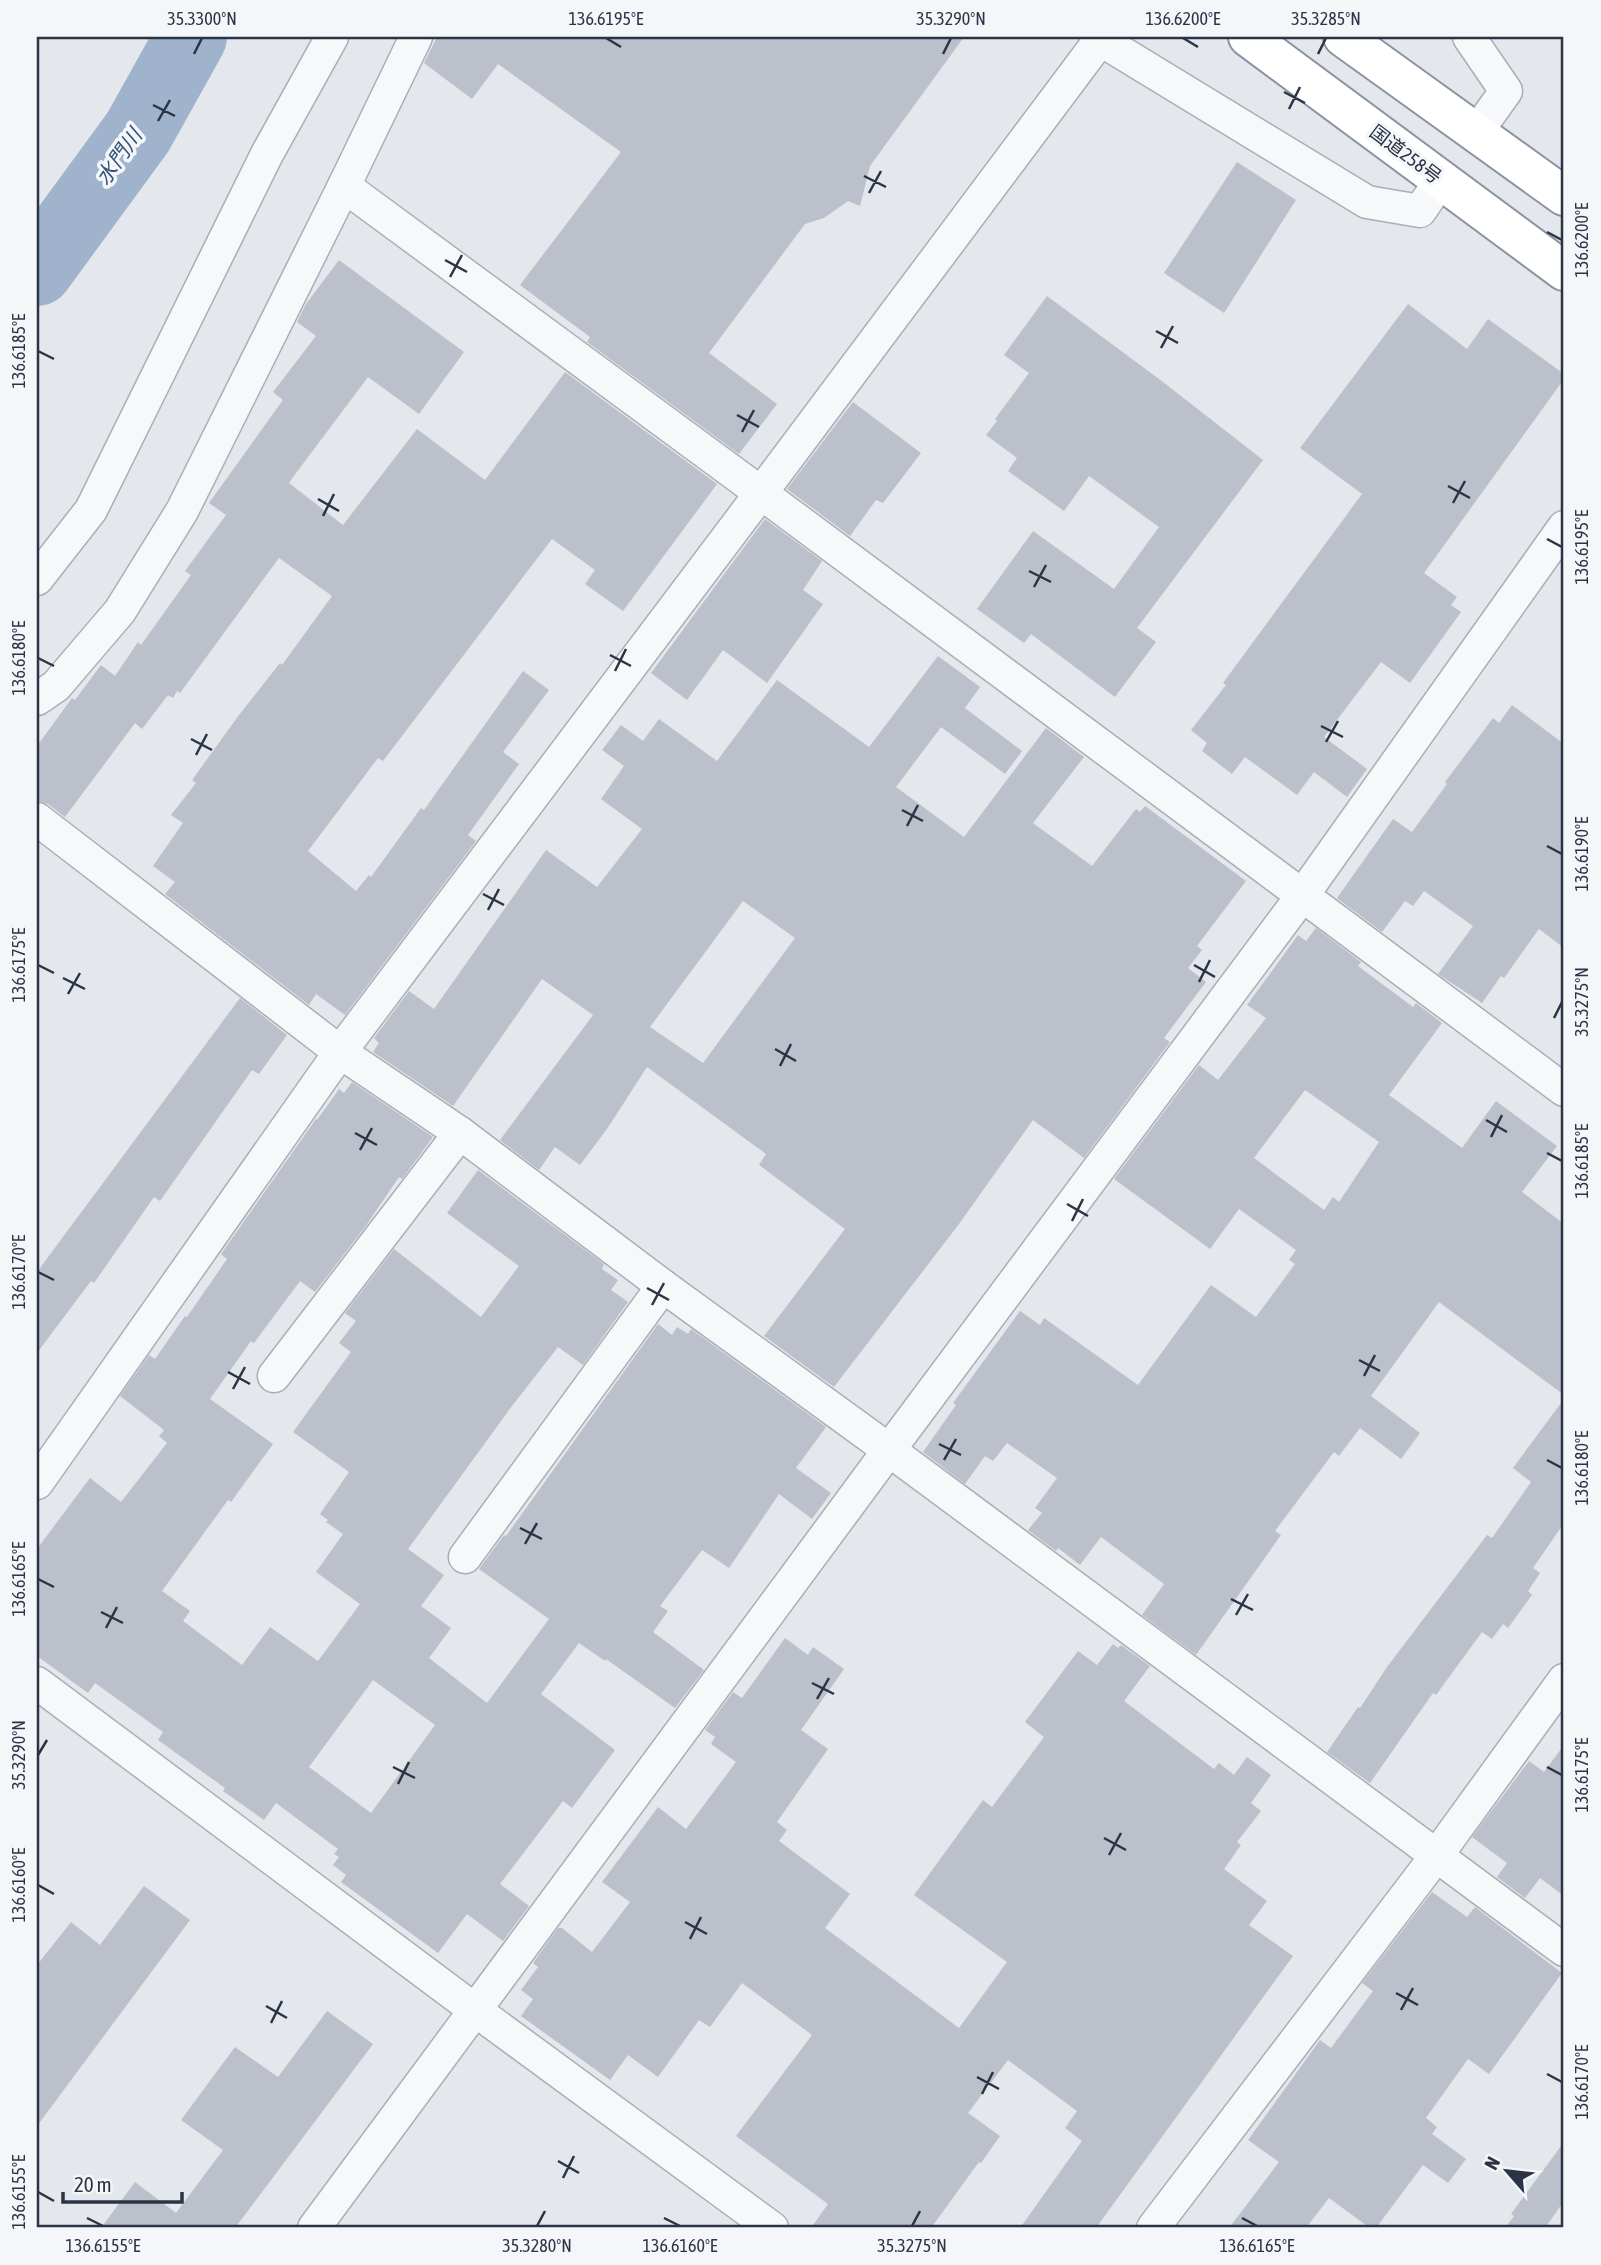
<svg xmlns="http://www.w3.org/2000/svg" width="1601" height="2265" font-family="'Asap Condensed','Noto Sans JP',sans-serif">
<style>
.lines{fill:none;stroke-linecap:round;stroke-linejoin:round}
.river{stroke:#9fb4cc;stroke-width:72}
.building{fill:#bbc0ca;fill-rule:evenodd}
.street-casing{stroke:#a9aeb7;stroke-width:35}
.highway-casing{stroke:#8b94a3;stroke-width:42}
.street{stroke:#f7f8fa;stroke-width:32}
.highway{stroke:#fff;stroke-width:38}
.ticks{fill:none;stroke:#2b3445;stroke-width:2.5}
.labels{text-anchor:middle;stroke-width:7;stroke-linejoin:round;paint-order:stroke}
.street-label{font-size:19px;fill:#2b3445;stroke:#f4f6f9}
.water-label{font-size:21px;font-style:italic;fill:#34527a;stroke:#f4f6f9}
.neatline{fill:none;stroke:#2b3445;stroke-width:2.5}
.ticks-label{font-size:18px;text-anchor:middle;fill:#2b3445}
</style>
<rect width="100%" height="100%" fill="#e4e7ec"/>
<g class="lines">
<polyline class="river" points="37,270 138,132 191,37"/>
</g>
<g class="building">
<polygon points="437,37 964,37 870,166 860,206 848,201 824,218 805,224 709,353 777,404 739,454 587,342 590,337 520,285 621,152 498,64 472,99 424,63"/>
<polygon points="1237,162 1296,200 1224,313 1164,273"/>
<polygon points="339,260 464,352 419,414 368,377 296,473 289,483 343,525 417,429 485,480 565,372 717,484 623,611 585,584 595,570 552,539 383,761 378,758 308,851 356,891 369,875 371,877 421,808 424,810 523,671 549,690 503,752 519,764 468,835 476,841 345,1015 316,994 309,1005 165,894 175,882 153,866 183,823 171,815 196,783 192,780 239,715 280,663 282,665 332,596 279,558 180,693 177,691 173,698 168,695 142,729 135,723 65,817 48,804 37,801 37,746 72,698 75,700 101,665 115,676 138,642 141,645 191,575 185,571 226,515 209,503 283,400 273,392 316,336 297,322 306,304"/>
<polygon points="1047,296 1163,382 1263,460 1137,628 1156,642 1115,697 1031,634 1024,643 977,609 1033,531 1114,589 1159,527 1089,476 1064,511 1008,471 1017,458 986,435 997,421 995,419 1029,373 1004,355"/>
<polygon points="1408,304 1467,349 1488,319 1564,374 1564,379 1424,573 1457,597 1451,605 1461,612 1410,683 1381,662 1324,737 1367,769 1347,797 1314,772 1297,795 1245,757 1232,774 1202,751 1207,743 1191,730 1226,685 1223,683 1362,494 1300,448"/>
<polygon points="853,402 921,453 883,503 876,500 850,536 787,489"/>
<polygon points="765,519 822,561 803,590 823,604 767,683 723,650 687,700 651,673"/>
<path d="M938,656L980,687L965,708L1022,751L1005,774L941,727L896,787L964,837L1046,728L1084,757L1033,823L1092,866L1136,809L1140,812L1145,806L1246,881L1197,946L1202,950L1188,968L1206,982L1164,1038L1170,1042L1084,1158L1033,1120L959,1224L834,1387L764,1336L845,1229L759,1165L766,1154L647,1067L607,1129L580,1165L555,1147L539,1170L500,1140L593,1015L542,979L453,1106L373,1052L379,1043L374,1038L409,991L434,1009L546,850L597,887L642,829L601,799L624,766L602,750L621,725L643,741L659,719L717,761L777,680L869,747ZM743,901L795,938L703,1063L650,1027Z"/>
<polygon points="1512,705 1564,744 1564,948 1539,929 1504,978 1501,976 1482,1003 1438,974 1473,926 1424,891 1413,906 1405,901 1382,932 1337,898 1393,819 1412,832 1447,784 1445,782 1493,718 1499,723"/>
<path d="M1316,928L1361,962L1358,966L1413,1007L1416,1003L1442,1023L1389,1095L1462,1148L1496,1101L1557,1146L1522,1192L1564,1224V1395L1439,1302L1371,1396L1420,1433L1401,1459L1360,1428L1339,1456L1334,1452L1275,1531L1281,1535L1196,1655L1142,1615L1164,1584L1101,1537L1080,1565L1058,1548L1056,1551L1028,1530L1042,1513L1035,1508L1057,1478L1007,1443L993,1461L985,1456L965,1484L923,1452L956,1405L953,1403L1020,1311L1040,1325L1044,1318L1138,1385L1211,1285L1256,1317L1295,1264L1289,1260L1296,1250L1239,1209L1210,1249L1114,1179L1199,1065L1218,1080L1266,1018L1247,1005L1298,935L1306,941ZM1305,1090L1379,1142L1339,1202L1333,1197L1324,1210L1254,1158Z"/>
<polygon points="240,998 287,1035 259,1074 252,1070 160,1201 154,1197 94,1283 91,1281 37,1353 37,1272"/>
<path d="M352,1082L433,1137L402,1179L399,1177L365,1227L315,1292L300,1281L254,1343L251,1341L210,1399L273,1444L231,1502L228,1500L162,1591L190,1611L183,1621L242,1665L270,1627L318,1661L360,1604L316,1572L343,1534L326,1522L328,1520L320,1514L349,1472L293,1432L351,1352L339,1343L356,1321L345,1313L394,1249L481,1317L519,1266L447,1213L478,1170L604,1264L602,1269L618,1280L611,1290L628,1302L583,1365L558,1347L512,1406L408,1549L444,1575L421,1606L451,1628L429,1658L487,1703L549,1619L479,1569L504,1535L506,1536L658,1324L672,1335L677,1327L688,1334L691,1329L826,1427L796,1468L831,1493L812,1519L779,1494L729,1568L702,1550L660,1606L668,1611L653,1632L704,1670L675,1708L606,1659L605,1661L579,1643L541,1694L615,1750L572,1808L563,1801L500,1884L529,1906L503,1941L467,1914L438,1953L341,1882L346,1875L333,1865L339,1857L334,1854L338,1849L276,1803L264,1820L223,1791L225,1788L158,1740L163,1732L95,1683L88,1693L37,1656V1549L90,1478L121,1502L167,1443L159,1436L164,1430L120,1396L149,1355L155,1359L185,1316L187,1317L227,1259L221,1254L316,1119L317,1120L339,1089L344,1093ZM373,1680L435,1725L371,1813L309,1767Z"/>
<polygon points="1564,1399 1564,1523 1533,1568 1540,1573 1528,1591 1532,1595 1508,1628 1503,1624 1492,1639 1482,1632 1436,1695 1433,1693 1370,1783 1327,1752 1358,1707 1360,1708 1387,1667 1487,1535 1492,1538 1531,1482 1513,1468"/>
<polygon points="785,1638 808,1655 813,1647 844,1669 801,1730 828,1749 777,1822 787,1830 779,1841 850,1894 825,1928 959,2028 1007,1962 914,1895 983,1800 992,1807 1044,1737 1025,1722 1078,1651 1097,1665 1113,1644 1118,1648 1121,1645 1150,1666 1124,1701 1214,1769 1219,1763 1234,1775 1247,1757 1271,1775 1251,1803 1261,1811 1237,1842 1241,1845 1224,1869 1267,1901 1249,1925 1293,1956 1096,2228 1020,2228 1082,2141 1065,2128 1077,2111 1008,2060 968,2113 1000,2136 981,2163 979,2162 931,2228 811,2228 828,2204 736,2136 812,2035 742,1983 710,2027 699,2020 658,2077 628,2055 610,2080 521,2016 533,1999 521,1990 538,1967 533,1963 558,1928 562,1928 592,1952 630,1902 602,1882 658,1807 686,1829 736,1762 711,1744 715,1737 705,1730 733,1692 742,1698"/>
<polygon points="1564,1745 1564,1896 1540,1878 1525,1898 1497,1877 1507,1863 1472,1837 1529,1761 1544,1772"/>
<polygon points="144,1886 190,1920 37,2126 37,1965 71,1922 100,1945"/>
<polygon points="1432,1892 1467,1917 1475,1907 1562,1973 1489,2074 1468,2059 1426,2118 1437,2127 1432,2134 1466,2159 1448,2183 1423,2165 1376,2228 1370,2228 1329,2198 1306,2228 1229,2228 1279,2162 1248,2140 1320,2040 1331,2048 1373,1991 1362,1983"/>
<polygon points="327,2011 373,2044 235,2228 101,2228 135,2182 176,2213 223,2150 181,2120 235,2047 278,2077"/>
<polygon points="1564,2142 1564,2201 1545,2228 1505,2228 1514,2216 1511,2214"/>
</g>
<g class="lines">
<g class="street-casing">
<g id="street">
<polyline points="1096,37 1367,202 1420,211 1441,180"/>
<polyline points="1469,37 1506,91 1476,133"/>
<polyline points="344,186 761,493 1100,40"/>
<polyline points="37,579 91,510 267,154 332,37"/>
<polyline points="37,699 56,686 120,611 182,511 344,186 416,37"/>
<polyline points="37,819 340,1052 460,1133 663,1286 889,1450 1564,1950"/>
<polyline points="274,1376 460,1133"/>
<polyline points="37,1483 340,1052 761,493 1564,1090"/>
<polyline points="465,1557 663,1286"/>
<polyline points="37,1683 475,2010 772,2228"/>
<polyline points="314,2228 889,1450 1302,896 1564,527"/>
<polyline points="1153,2228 1437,1855 1564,1680"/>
</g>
</g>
<g class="highway-casing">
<g id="highway">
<polyline points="1248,37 1564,271"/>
<polyline points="1343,37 1564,196"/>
</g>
</g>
<use href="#street" class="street"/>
<use href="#highway" class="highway"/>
</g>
<path class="ticks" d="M606,38L621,47M1183,38L1198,47M194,54L202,38M943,54L951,38M1318,54L1326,38M1284,92L1305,103M153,105L175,116M1289,109L1300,87M158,121L170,100M864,176L886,187M869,193L881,171M1547,232L1562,240M445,260L467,272M450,277L462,255M1156,331L1178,343M1161,348L1173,326M38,351L54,359M737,415L759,427M742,432L754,410M1448,486L1470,498M318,499L339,511M1453,503L1465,481M323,516L334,494M1547,539L1562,547M1029,571L1051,582M1034,587L1046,565M610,655L631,666M38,658L54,666M615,671L626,649M1321,726L1343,737M191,739L212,750M1326,742L1338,721M196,755L207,734M902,810L923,821M907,826L918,805M1547,846L1562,854M483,894L504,905M488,910L499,889M38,965L54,973M1194,965L1215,977M63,978L85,989M1199,982L1210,960M68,994L80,973M1554,1018L1562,1002M775,1049L796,1061M780,1066L791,1044M1486,1120L1507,1132M355,1133L377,1145M1491,1137L1502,1115M360,1150L372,1128M1547,1153L1562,1161M1067,1204L1088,1216M1072,1221L1083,1199M38,1272L54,1280M647,1288L669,1300M652,1305L664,1283M1359,1360L1380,1371M228,1372L250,1384M1364,1376L1375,1355M233,1389L245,1367M939,1444L961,1455M944,1460L956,1439M1547,1460L1562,1468M520,1528L542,1539M525,1544L537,1523M38,1579L54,1587M1231,1599L1253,1610M101,1612L123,1623M1236,1615L1248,1594M106,1628L117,1607M812,1683L834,1694M817,1699L829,1678M38,1755L47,1740M393,1767L415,1778M1547,1767L1562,1775M398,1784L409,1762M1104,1838L1126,1850M1109,1855L1121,1833M38,1885L54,1894M685,1922L707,1934M690,1939L701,1917M1396,1993L1418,2005M266,2006L287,2018M1401,2010L1413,1988M271,2023L282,2001M1547,2074L1562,2082M977,2077L999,2089M982,2094L993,2072M558,2161L579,2173M563,2178L574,2156M38,2192L54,2201M87,2218L103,2226M664,2218L680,2226M1242,2218L1257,2226M537,2226L545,2211M912,2226L920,2211"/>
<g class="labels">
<g class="street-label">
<text transform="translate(1406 154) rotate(37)" y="7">国道258号</text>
</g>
<g class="water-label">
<text transform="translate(119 157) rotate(-55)" y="7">水門川</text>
</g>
</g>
<rect width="1601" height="2265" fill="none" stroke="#f4f6f9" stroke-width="77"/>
<g transform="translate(1507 2171) rotate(298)" stroke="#f4f6f9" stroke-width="5" paint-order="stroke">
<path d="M0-5L12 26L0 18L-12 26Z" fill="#2b3445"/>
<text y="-10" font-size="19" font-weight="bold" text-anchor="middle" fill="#2b3445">N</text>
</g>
<path d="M63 2192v10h119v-10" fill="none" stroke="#2b3445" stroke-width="3.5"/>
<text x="74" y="2192" font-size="21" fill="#2b3445" stroke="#f4f6f9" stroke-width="5" paint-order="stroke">20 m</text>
<rect x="38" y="38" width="1524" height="2188" class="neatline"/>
<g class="ticks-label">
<text x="202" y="25">35.3300°N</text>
<text x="606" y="25">136.6195°E</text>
<text x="951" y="25">35.3290°N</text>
<text x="1183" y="25">136.6200°E</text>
<text x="1326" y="25">35.3285°N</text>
<text transform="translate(1582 240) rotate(-90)" y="6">136.6200°E</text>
<text transform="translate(19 351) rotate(-90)" y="6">136.6185°E</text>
<text transform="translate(1582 547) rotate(-90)" y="6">136.6195°E</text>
<text transform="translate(19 658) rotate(-90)" y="6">136.6180°E</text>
<text transform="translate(1582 854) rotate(-90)" y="6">136.6190°E</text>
<text transform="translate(19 965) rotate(-90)" y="6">136.6175°E</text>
<text transform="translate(1582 1002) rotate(-90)" y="6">35.3275°N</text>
<text transform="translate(1582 1161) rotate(-90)" y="6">136.6185°E</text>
<text transform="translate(19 1272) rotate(-90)" y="6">136.6170°E</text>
<text transform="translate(1582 1468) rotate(-90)" y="6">136.6180°E</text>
<text transform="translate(19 1579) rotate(-90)" y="6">136.6165°E</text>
<text transform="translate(19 1755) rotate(-90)" y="6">35.3290°N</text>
<text transform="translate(1582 1775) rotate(-90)" y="6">136.6175°E</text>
<text transform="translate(19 1885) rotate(-90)" y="6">136.6160°E</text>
<text transform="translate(1582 2082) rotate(-90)" y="6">136.6170°E</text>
<text transform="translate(19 2192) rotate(-90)" y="6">136.6155°E</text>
<text x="103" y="2252">136.6155°E</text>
<text x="537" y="2252">35.3280°N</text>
<text x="680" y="2252">136.6160°E</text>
<text x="912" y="2252">35.3275°N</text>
<text x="1257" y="2252">136.6165°E</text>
</g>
</svg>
